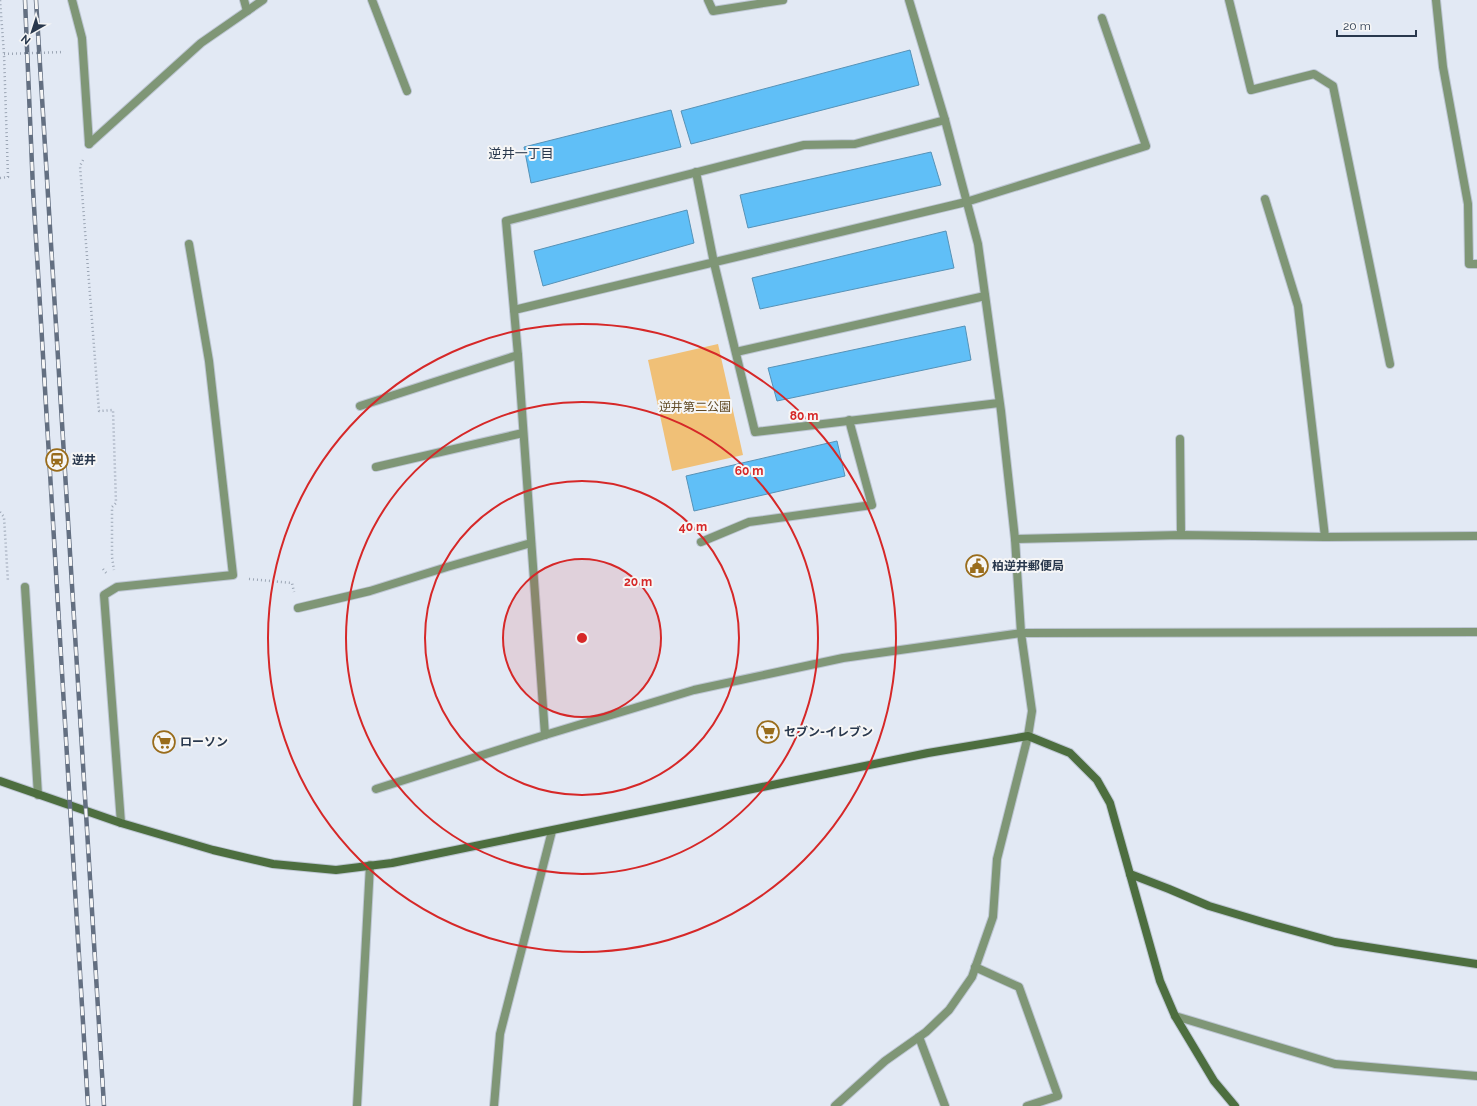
<svg xmlns="http://www.w3.org/2000/svg" width="1477" height="1106" font-family="Raleway,'Noto Sans JP',sans-serif">
<style>
.green{fill:#f0c077}
.building{fill:#60bff7;stroke:#5692b7}
.lines{fill:none;stroke-linecap:round;stroke-linejoin:round}
.lane-casing{stroke:#bdc6d3;stroke-width:10}
.street-casing{stroke:#bdc6d3;stroke-width:10}
.secondary-casing{stroke:#bdc6d3;stroke-width:10}
.path{stroke:#9ca6b5;stroke-width:2.5;stroke-dasharray:1 3;stroke-linecap:butt}
.lane{stroke:#7f9676;stroke-width:8}
.street{stroke:#7f9676;stroke-width:8}
.secondary{stroke:#4d6e3f;stroke-width:8}
.rail-casing{stroke:#636f81;stroke-width:4.5}
.rail{stroke:#f6f6f6;stroke-width:3;stroke-dasharray:9;stroke-linecap:butt}
.path-bridge{stroke:#9ca6b5;stroke-width:2.5;stroke-dasharray:1 3;stroke-linecap:butt}
.ring{fill:none;stroke:#d62828;stroke-width:2}
.labels{text-anchor:middle;stroke-width:4;stroke-linejoin:round;paint-order:stroke}
.park-label{font-size:12px;fill:#614a26;stroke:#f6f6f6}
.poi-label{font-size:12px;font-weight:bold;fill:#29384d;stroke:#f6f6f6;text-anchor:start}
.neighbourhood-label{font-size:13px;fill:#29384d;stroke:#f6f6f6}
.centre{fill:#d62828;stroke:#f6f6f6;stroke-width:2}
.ring-label{font-size:12px;text-anchor:middle;font-weight:bold;fill:#d62828;stroke:#f6f6f6;stroke-width:4;stroke-linejoin:round;paint-order:stroke}
</style>
<rect width="100%" height="100%" fill="#e2e9f4"/>
<polygon class="green" points="718,344 743,455 672,471 648,360"/>
<g class="building">
<polygon points="910,50 919,85 691,144 681,111"/>
<polygon points="671,110 681,147 531,183 524,147"/>
<polygon points="931,152 941,185 748,228 740,195"/>
<polygon points="687,210 694,243 543,286 534,251"/>
<polygon points="946,231 954,268 760,309 752,278"/>
<polygon points="965,326 971,360 777,401 768,368"/>
<polygon points="837,441 845,476 694,511 686,476"/>
</g>
<g class="lines">
<g class="lane-casing">
<g id="lane">
<polyline points="244,0 247,11"/>
<polyline points="372,0 407,91"/>
<polyline points="696,172 714,263 755,432 999,403"/>
<polyline points="514,310 966,202"/>
<polyline points="736,352 985,296"/>
<polyline points="360,406 518,355"/>
<polyline points="1180,439 1181,535"/>
<polyline points="376,467 523,433"/>
<polyline points="701,542 749,522 872,505 849,420"/>
<polyline points="25,587 38,795"/>
<polyline points="298,608 370,591 447,567 531,543"/>
<polyline points="376,789 545,735"/>
<polyline points="121,823 104,595 117,587 233,575 209,361 189,244"/>
</g>
</g>
<g class="street-casing">
<g id="street">
<polyline points="72,0 82,38 89,144"/>
<polyline points="708,0 713,11 783,0"/>
<polyline points="1229,0 1251,90 1314,74 1333,86 1390,364"/>
<polyline points="1436,0 1443,67 1468,204 1469,264 1477,264"/>
<polyline points="945,120 855,144 804,145 506,221 518,355 545,735 694,690 843,658 1021,633 1477,632"/>
<polyline points="89,144 201,43 263,0"/>
<polyline points="1265,199 1298,306 1325,537"/>
<polyline points="966,202 1146,146 1102,18"/>
<polyline points="1015,539 1181,535 1325,537 1477,536"/>
<polyline points="975,967 1019,987 1058,1096 1027,1106"/>
<polyline points="1175,1016 1335,1064 1477,1076"/>
<polyline points="919,1037 945,1106"/>
<polyline points="357,1106 370,865"/>
<polyline points="494,1106 500,1034 552,831"/>
<polyline points="835,1106 885,1061 926,1032 949,1010 972,977 993,917 997,859 1028,736 1032,711 1021,633 1015,539 1001,411 978,244 945,120 909,0"/>
</g>
</g>
<g class="secondary-casing">
<g id="secondary">
<polyline points="0,781 121,823 213,850 273,864 336,870 392,863 928,753 1028,736 1070,753 1097,780 1110,803 1160,981 1175,1016 1214,1081 1235,1106"/>
<polyline points="1130,874 1169,889 1209,906 1266,923 1335,942 1477,964"/>
</g>
</g>
<g class="path">
<polyline points="83,160 80,166 99,411 113,410 116,503 112,507 112,557 114,570"/>
<polyline points="0,178 8,177 4,54 0,0"/>
<polyline points="0,512 4,517 8,582"/>
<polyline points="103,569 107,574"/>
<polyline points="249,579 292,583 294,592"/>
</g>
<use href="#lane" class="lane"/>
<use href="#street" class="street"/>
<use href="#secondary" class="secondary"/>
<g class="rail-casing">
<g id="rail">
<polyline points="25,0 33,189 88,1106"/>
<polyline points="36,0 104,1106"/>
</g>
</g>
<use href="#rail" class="rail"/>
<polyline class="path-bridge" points="4,54 64,52"/>
</g>
<circle cx="582" cy="638" r="79" fill="#d62828" fill-opacity=".12"/>
<g class="ring">
<circle cx="582" cy="638" r="79"/>
<circle cx="582" cy="638" r="157"/>
<circle cx="582" cy="638" r="236"/>
<circle cx="582" cy="638" r="314"/>
</g>
<defs>
<g id="station-ring" transform="scale(1.15)"><circle r="9.5" fill="#f6f6f6" stroke="#996c1b" stroke-width="1.5"/><path d="M-3-6H3Q5-6 5-4V2Q5 4 3 4L4.5 6H3L1.5 4h-3L-3 6H-4.5L-3 4Q-5 4-5 2V-4Q-5-6-3-6ZM-3.5-4v3h7v-3ZM-3.5 1v1.5H-2V1ZM2 1v1.5H3.5V1Z" fill="#996c1b"/></g>
<g id="civic-ring" transform="scale(1.15)"><circle r="9.5" fill="#f6f6f6" stroke="#996c1b" stroke-width="1.5"/><path d="M-.6-6.5H3V-4.5H.6V-3L4-1V1h2V6H-6V1h2V-1L-.6-3ZM-1.2 2.5V6h2.4V2.5Z" fill="#996c1b"/></g>
<g id="supermarket-ring" transform="scale(1.15)"><circle r="9.5" fill="#f6f6f6" stroke="#996c1b" stroke-width="1.5"/><path d="M-6-5.5h2.5l.6 2H6L4.5 2H-2.5L-4.4-4H-6ZM-1.5 3.2a1.3 1.3 0 1 0 .1 0ZM3 3.2a1.3 1.3 0 1 0 .1 0Z" fill="#996c1b"/></g>
</defs>
<g fill-rule="evenodd">
<use href="#station-ring" x="57" y="460"/>
<use href="#civic-ring" x="977" y="566"/>
<use href="#supermarket-ring" x="768" y="732"/>
<use href="#supermarket-ring" x="164" y="742"/>
</g>
<g class="labels">
<g class="park-label">
<text x="695" y="411">逆井第二公園</text>
</g>
<g class="poi-label">
<text x="72" y="464">逆井</text>
<text x="992" y="570">柏逆井郵便局</text>
<text x="784" y="736">セブン-イレブン</text>
<text x="180" y="746">ローソン</text>
</g>
<g class="neighbourhood-label">
<text x="521" y="158">逆井一丁目</text>
</g>
</g>
<circle cx="582" cy="638" r="6" class="centre"/>
<g class="ring-label">
<text x="804" y="420">80 m</text>
<text x="749" y="475">60 m</text>
<text x="693" y="531">40 m</text>
<text x="638" y="586">20 m</text>
</g>
<g transform="translate(32 32) rotate(219)" stroke="#f6f6f6" stroke-width="3" paint-order="stroke">
<path d="M0-3L7 15L0 10L-7 15Z" fill="#29384d"/>
<text y="-6" font-size="11" font-weight="bold" text-anchor="middle" fill="#29384d">N</text>
</g>
<path d="M1337 30v6h79v-6" fill="none" stroke="#29384d" stroke-width="2"/>
<text x="1343" y="30" font-size="12" fill="#29384d" stroke="#f6f6f6" stroke-width="3" paint-order="stroke">20 m</text>
</svg>
